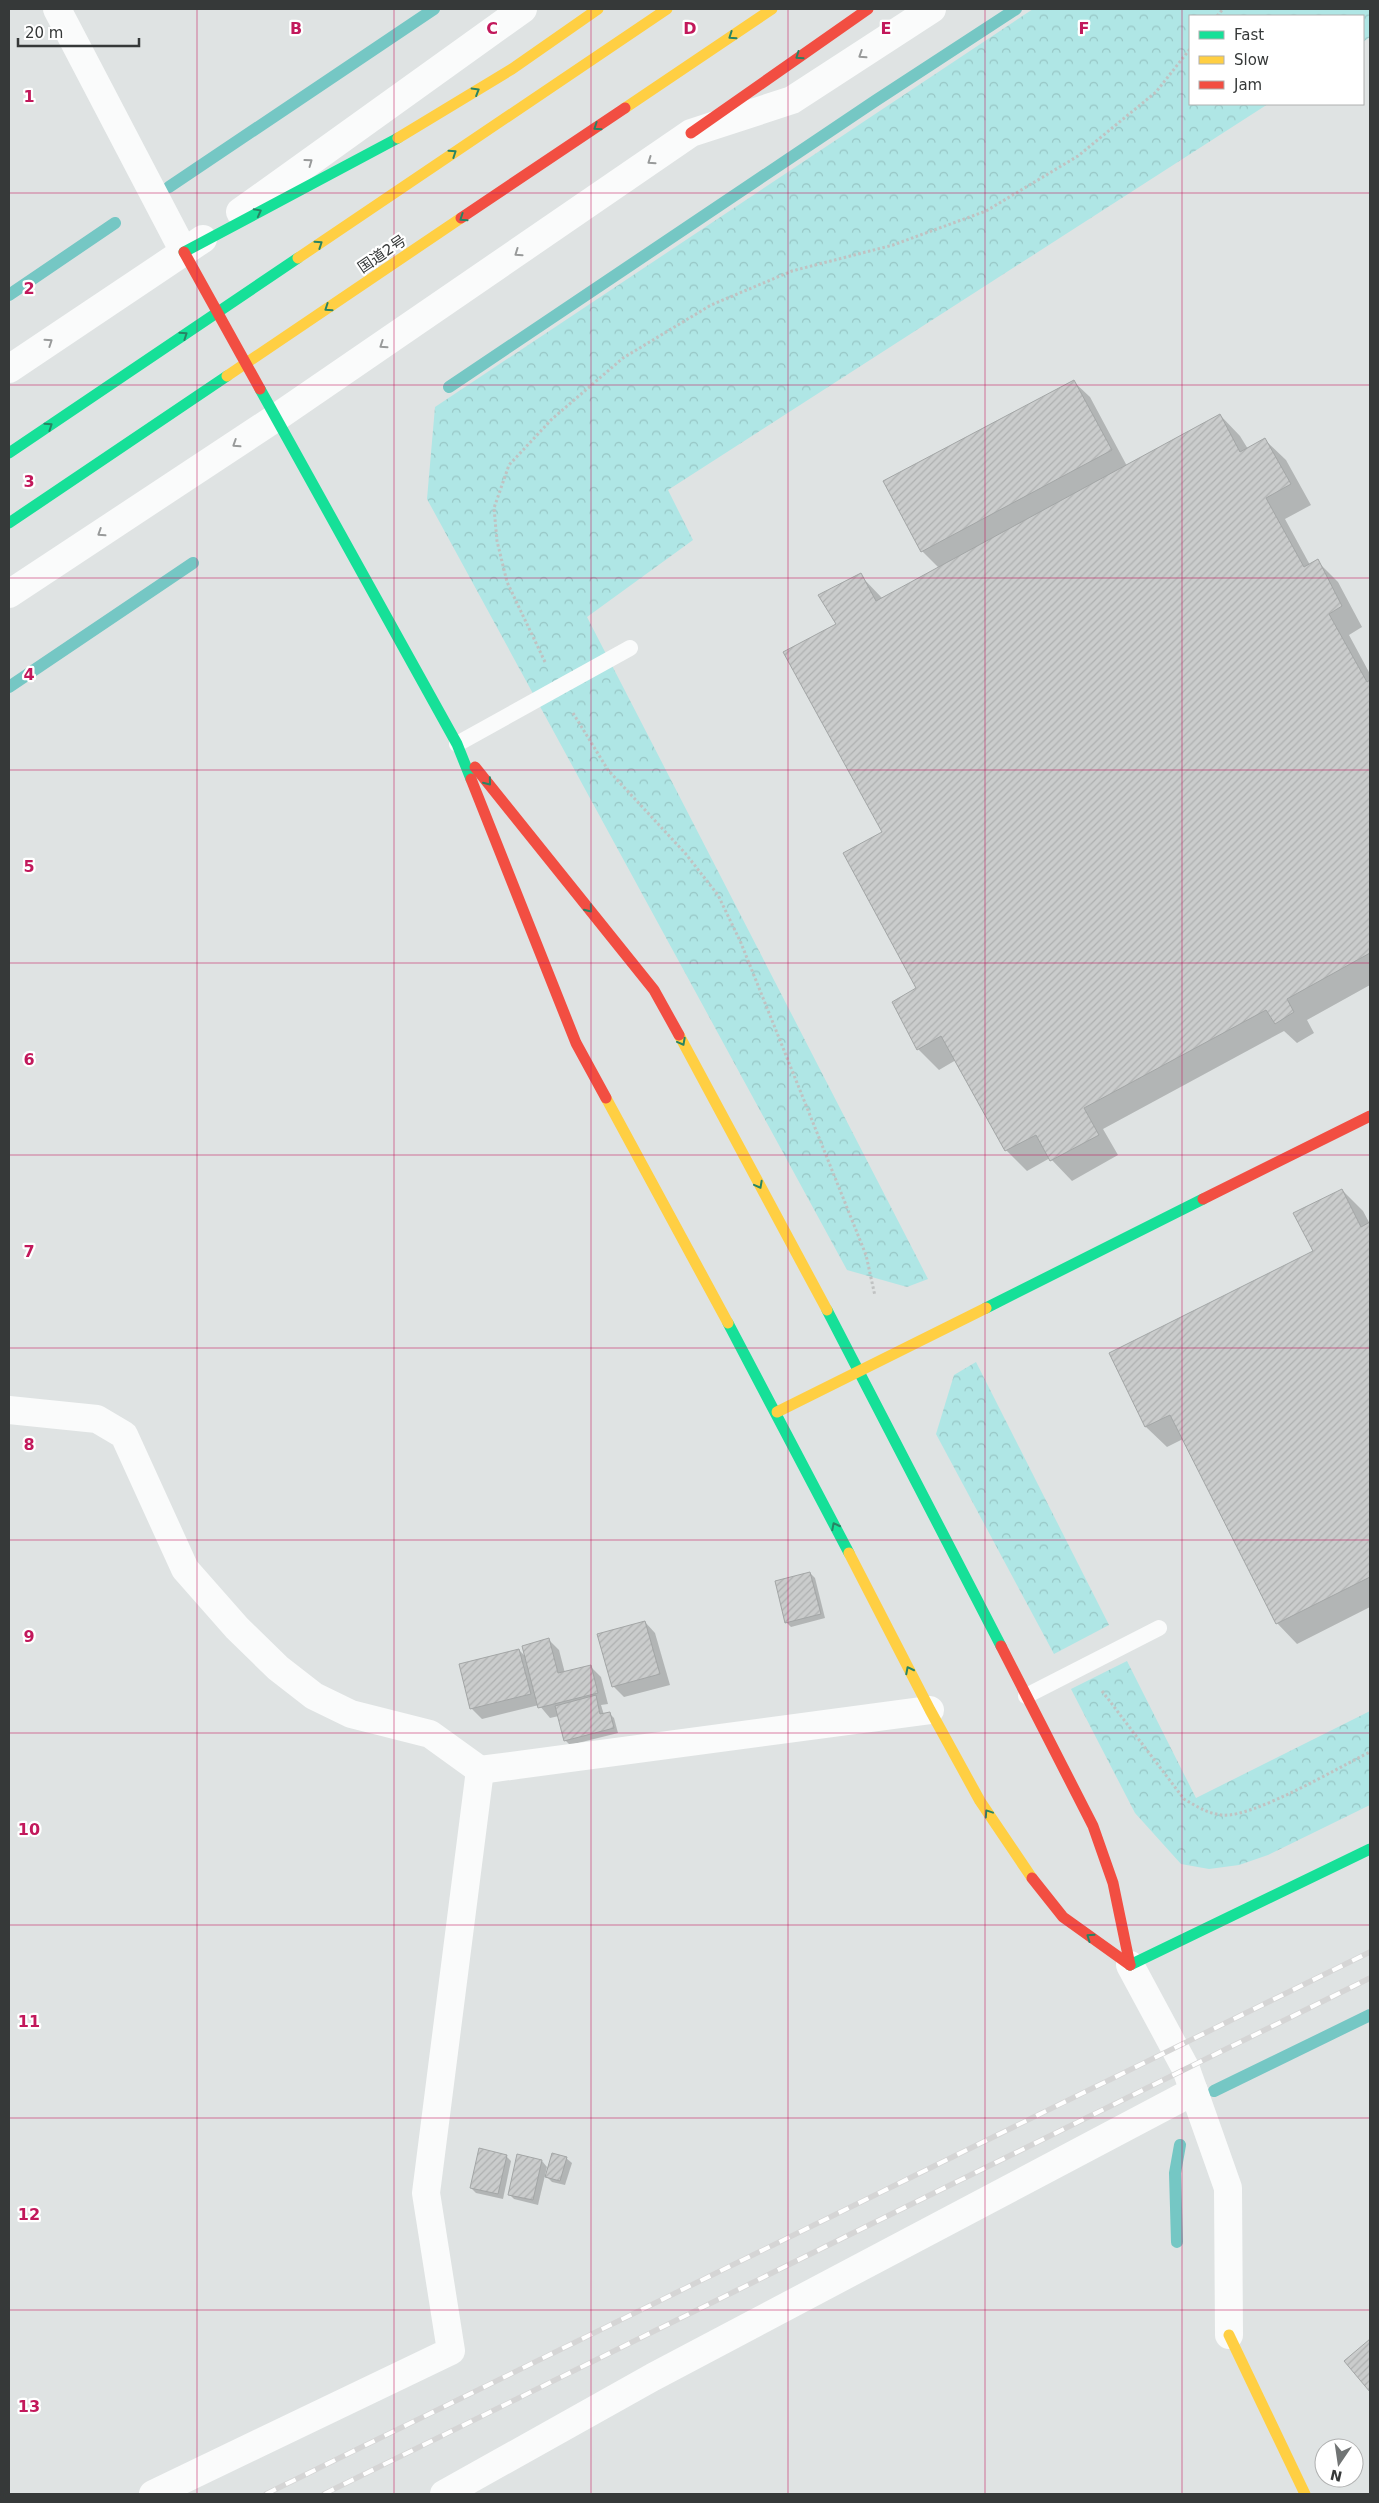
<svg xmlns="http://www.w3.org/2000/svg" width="1379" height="2503" font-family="'DejaVu Sans','Noto Sans JP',sans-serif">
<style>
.forest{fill:url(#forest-crowns)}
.shadow{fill:#0003}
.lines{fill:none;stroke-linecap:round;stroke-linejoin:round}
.stream{stroke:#75c7c4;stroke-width:12}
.building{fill:url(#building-hatch);stroke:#a3a6a6}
.path{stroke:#c0c2c2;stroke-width:3;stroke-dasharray:2.5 2.5;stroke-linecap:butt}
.lane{stroke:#fafbfb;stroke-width:16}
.street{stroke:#fafbfb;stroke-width:28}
.fast{stroke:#16e098;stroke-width:11}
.slow{stroke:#ffcf43;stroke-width:11}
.jam{stroke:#f24e42;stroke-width:11}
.rail-casing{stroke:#d5d5d5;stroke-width:5.5}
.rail{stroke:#fff;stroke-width:4;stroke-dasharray:11;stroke-linecap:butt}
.oneway{stroke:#288464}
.oneway2{stroke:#989a9a}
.grid{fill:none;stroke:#c2185b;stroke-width:1;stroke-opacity:0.55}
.labels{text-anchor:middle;stroke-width:4.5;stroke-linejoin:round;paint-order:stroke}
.street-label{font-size:15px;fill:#363939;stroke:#fff}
.grid-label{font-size:16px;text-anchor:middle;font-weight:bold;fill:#c2185b;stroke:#fff;stroke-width:4.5;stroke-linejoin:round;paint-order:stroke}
</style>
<defs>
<pattern id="forest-crowns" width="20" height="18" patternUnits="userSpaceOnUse" patternTransform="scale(1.25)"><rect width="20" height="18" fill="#afe6e5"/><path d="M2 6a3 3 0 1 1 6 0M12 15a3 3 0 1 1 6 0" fill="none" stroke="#97c6c5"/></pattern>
<pattern id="building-hatch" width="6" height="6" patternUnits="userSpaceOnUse" patternTransform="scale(1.25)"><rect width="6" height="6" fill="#cacccc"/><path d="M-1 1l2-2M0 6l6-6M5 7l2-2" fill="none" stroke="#aeb0b0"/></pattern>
</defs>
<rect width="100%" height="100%" fill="#dfe3e3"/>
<g class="forest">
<polygon points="1033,9 1370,9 1370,37 1363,42 1363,16 1190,16 1190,104 1268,104 668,490 693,540 587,617 928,1279 907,1287 847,1270 427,499 435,407"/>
<polygon points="976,1362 1109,1625 1054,1654 936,1434 954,1375"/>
<polygon points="1127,1661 1196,1798 1370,1711 1370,1805 1268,1855 1239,1865 1209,1869 1181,1864 1135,1813 1071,1689"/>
</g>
<g class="shadow">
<polygon points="1074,382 1090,397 1127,466 1220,415 1240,436 1248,449 1265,440 1286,460 1311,505 1285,519 1310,565 1317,561 1338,582 1362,627 1349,635 1370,674 1370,985 1307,1020 1314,1033 1297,1043 1284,1031 1103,1129 1118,1155 1072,1181 1050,1158 1027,1171 1006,1150 956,1060 939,1070 918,1049 918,989 883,833 860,575 883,599 939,568 922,551"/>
<polygon points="1342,1190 1363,1211 1370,1224 1370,1607 1297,1644 1277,1623 1183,1439 1167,1447 1146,1427 1110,1354 1314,1252"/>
<polygon points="810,1573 815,1578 825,1618 791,1627 786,1622"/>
<polygon points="645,1622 655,1633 670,1685 624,1697 614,1687 599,1635"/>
<polygon points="548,1639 559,1650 565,1673 590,1666 601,1677 608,1704 601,1705 604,1715 609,1713 614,1718 618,1733 570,1745 565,1740 559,1716 550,1718 539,1705 482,1719 472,1709 461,1665 519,1650 526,1657"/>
<polygon points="506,2156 511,2161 503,2199 476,2193 471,2188"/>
<polygon points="566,2158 572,2163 565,2185 552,2182 546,2176"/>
<polygon points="542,2161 547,2167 538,2205 514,2199 509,2194"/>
</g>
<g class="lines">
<g class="stream">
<polyline points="169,187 434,9"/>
<polyline points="9,295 115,223"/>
<polyline points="449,387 875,101 1016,9"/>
<polyline points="9,687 193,563"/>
<polyline points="1214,2091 1370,2015"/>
<polyline points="1177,2242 1175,2173 1180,2145"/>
</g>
</g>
<g class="building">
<polygon points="1074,380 1112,450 921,552 883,481"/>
<polygon points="1220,414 1240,452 1265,438 1291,484 1266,498 1304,567 1318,559 1342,606 1329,614 1367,682 1370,680 1370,953 1287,999 1294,1012 1275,1024 1266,1010 1084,1108 1099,1135 1050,1161 1036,1135 1005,1151 941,1036 917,1050 892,1002 916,988 843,853 882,832 783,652 836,624 818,595 861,573 876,601"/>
<polygon points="1342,1189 1361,1227 1370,1222 1370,1577 1276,1624 1170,1415 1145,1427 1109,1353 1313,1251 1293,1213"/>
<polygon points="810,1572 821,1614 785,1623 775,1581"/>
<polygon points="645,1621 660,1674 612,1687 597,1634"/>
<polygon points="549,1638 558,1673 591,1665 598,1693 538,1708 522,1646"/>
<polygon points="519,1649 531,1694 470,1709 459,1664"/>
<polygon points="596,1695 600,1714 610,1712 614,1728 564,1741 555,1706"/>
<polygon points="479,2148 507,2155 498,2194 470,2188"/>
<polygon points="552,2153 567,2157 560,2181 545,2177"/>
<polygon points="517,2154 542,2160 533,2200 508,2195"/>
<polygon points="1370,2339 1370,2392 1344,2361"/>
</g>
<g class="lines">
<g class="path">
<polyline points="1217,16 1223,9"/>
<polyline points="545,662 507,582 497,541 494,508 509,465 552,419 623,358 711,305 792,271 893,245 986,211 1078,156 1156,92 1190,49"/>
<polyline points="573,713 608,770 685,853 718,895 741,943 866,1255 875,1296"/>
<path d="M1102,1691L1184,1799C1196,1806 1208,1814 1223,1815C1253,1818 1339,1767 1370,1752"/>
</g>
<g class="lane">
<polyline points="457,744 630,648"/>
<polyline points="1026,1696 1159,1628"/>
</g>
<g class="street">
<polyline points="57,9 184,252"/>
<polyline points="240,212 523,9"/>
<polyline points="9,369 203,239"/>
<polyline points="9,594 277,417 691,133 792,100 932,9"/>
<polyline points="9,1410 97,1419 124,1435 185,1569 237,1628 278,1668 314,1696 351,1714 430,1734 480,1770 426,2193 451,2351 153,2494"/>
<polyline points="480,1770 930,1710"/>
<polyline points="1130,1965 1186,2069 1228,2188 1229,2335"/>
<polyline points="444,2494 653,2377 1194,2091"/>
</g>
<g class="fast">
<polyline points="184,252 398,138"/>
<polyline points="260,389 457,744 471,779"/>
<polyline points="9,453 298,258"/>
<polyline points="9,523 227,376"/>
<polyline points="986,1308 1203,1199"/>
<polyline points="827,1310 1001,1646"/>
<polyline points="728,1323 849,1553"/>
<polyline points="1130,1965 1370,1849"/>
</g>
<g class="slow">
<polyline points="625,108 772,9"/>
<polyline points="398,138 512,69 598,9"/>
<polyline points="298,258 667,9"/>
<polyline points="227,376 461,218"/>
<polyline points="679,1035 827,1310"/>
<polyline points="606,1098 728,1323"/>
<polyline points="777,1412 986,1308"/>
<polyline points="849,1553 930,1710 980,1801 1032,1878"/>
<polyline points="1229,2335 1305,2494"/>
</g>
<g class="jam">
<polyline points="691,133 868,9"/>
<polyline points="461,218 625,108"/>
<polyline points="184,252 260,389"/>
<polyline points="475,767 654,990 679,1035"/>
<polyline points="471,779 576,1043 606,1098"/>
<polyline points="1203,1199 1370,1116"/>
<polyline points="1001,1646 1093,1826 1113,1883 1130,1965"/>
<polyline points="1032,1878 1063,1917 1130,1965"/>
</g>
<g class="rail-casing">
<g id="rail">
<polyline points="266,2494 1370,1952"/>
<polyline points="324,2494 1370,1978"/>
</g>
</g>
<use href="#rail" class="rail"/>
</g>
<defs><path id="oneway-chevron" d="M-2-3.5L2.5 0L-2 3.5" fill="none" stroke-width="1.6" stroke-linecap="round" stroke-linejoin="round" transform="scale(1.25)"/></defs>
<g class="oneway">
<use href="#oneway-chevron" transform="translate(732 36) rotate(146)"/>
<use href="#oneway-chevron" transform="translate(799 56) rotate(145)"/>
<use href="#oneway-chevron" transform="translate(476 91) rotate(-31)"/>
<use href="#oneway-chevron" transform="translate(597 127) rotate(146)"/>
<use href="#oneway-chevron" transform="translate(453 153) rotate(-34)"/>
<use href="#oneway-chevron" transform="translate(258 212) rotate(-28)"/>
<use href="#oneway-chevron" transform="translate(463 218) rotate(146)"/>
<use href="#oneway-chevron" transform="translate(319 244) rotate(-34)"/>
<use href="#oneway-chevron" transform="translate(328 308) rotate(146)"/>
<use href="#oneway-chevron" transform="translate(184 335) rotate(-34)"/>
<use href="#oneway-chevron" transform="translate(49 426) rotate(-34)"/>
<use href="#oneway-chevron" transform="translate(488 782) rotate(51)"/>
<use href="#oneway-chevron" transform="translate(589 909) rotate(51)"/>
<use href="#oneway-chevron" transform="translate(682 1042) rotate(62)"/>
<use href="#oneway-chevron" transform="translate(759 1185) rotate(62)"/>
<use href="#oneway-chevron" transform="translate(835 1526) rotate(-117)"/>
<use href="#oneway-chevron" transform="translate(909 1670) rotate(-117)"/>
<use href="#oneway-chevron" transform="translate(988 1813) rotate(-124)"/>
<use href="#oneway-chevron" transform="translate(1090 1937) rotate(-145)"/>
</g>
<g class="oneway2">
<use href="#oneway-chevron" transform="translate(862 55) rotate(147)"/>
<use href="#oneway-chevron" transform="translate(651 161) rotate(145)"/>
<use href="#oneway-chevron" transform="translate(309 162) rotate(-36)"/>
<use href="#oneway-chevron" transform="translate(518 253) rotate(145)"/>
<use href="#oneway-chevron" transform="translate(49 342) rotate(-34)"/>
<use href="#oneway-chevron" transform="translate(383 345) rotate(146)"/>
<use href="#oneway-chevron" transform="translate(236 444) rotate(147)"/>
<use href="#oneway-chevron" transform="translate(101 533) rotate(147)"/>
</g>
<path class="grid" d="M197,9V2494M394,9V2494M591,9V2494M788,9V2494M985,9V2494M1182,9V2494M9,193H1370M9,385H1370M9,578H1370M9,770H1370M9,963H1370M9,1155H1370M9,1348H1370M9,1540H1370M9,1733H1370M9,1925H1370M9,2118H1370M9,2310H1370"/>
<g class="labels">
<g class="street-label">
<text transform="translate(382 254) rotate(-34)" y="5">国道2号</text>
</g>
</g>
<g class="grid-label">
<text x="296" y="34">B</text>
<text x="492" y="34">C</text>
<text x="690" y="34">D</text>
<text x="886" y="34">E</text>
<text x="1084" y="34">F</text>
<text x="29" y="102">1</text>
<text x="29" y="294">2</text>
<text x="29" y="487">3</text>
<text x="29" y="680">4</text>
<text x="29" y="872">5</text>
<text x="29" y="1065">6</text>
<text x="29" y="1257">7</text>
<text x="29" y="1450">8</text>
<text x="29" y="1642">9</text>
<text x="29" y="1835">10</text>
<text x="29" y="2027">11</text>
<text x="29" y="2220">12</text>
<text x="29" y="2412">13</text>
</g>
<rect width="1379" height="2503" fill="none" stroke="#363939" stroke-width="20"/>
<rect x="1189" y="15" width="175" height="90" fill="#ffffff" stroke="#afb0b0"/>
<rect x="1199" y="31" width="25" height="8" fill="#16e098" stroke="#afb0b0"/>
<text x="1234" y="40" font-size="15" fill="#363939">Fast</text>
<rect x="1199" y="56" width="25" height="8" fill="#ffcf43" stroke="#afb0b0"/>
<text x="1234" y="65" font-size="15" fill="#363939">Slow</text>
<rect x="1199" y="81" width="25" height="8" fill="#f24e42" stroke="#afb0b0"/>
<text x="1234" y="90" font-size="15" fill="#363939">Jam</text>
<g transform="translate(1339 2463) rotate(193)"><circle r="24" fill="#ffffff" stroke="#afb0b0"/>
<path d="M0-4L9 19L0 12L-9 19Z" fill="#717474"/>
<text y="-8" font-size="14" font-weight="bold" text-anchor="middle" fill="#363939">N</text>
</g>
<path d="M18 38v8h121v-8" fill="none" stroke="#363939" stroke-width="2.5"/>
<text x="25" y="38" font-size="15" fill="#363939" stroke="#ffffff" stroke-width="4" paint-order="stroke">20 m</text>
</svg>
